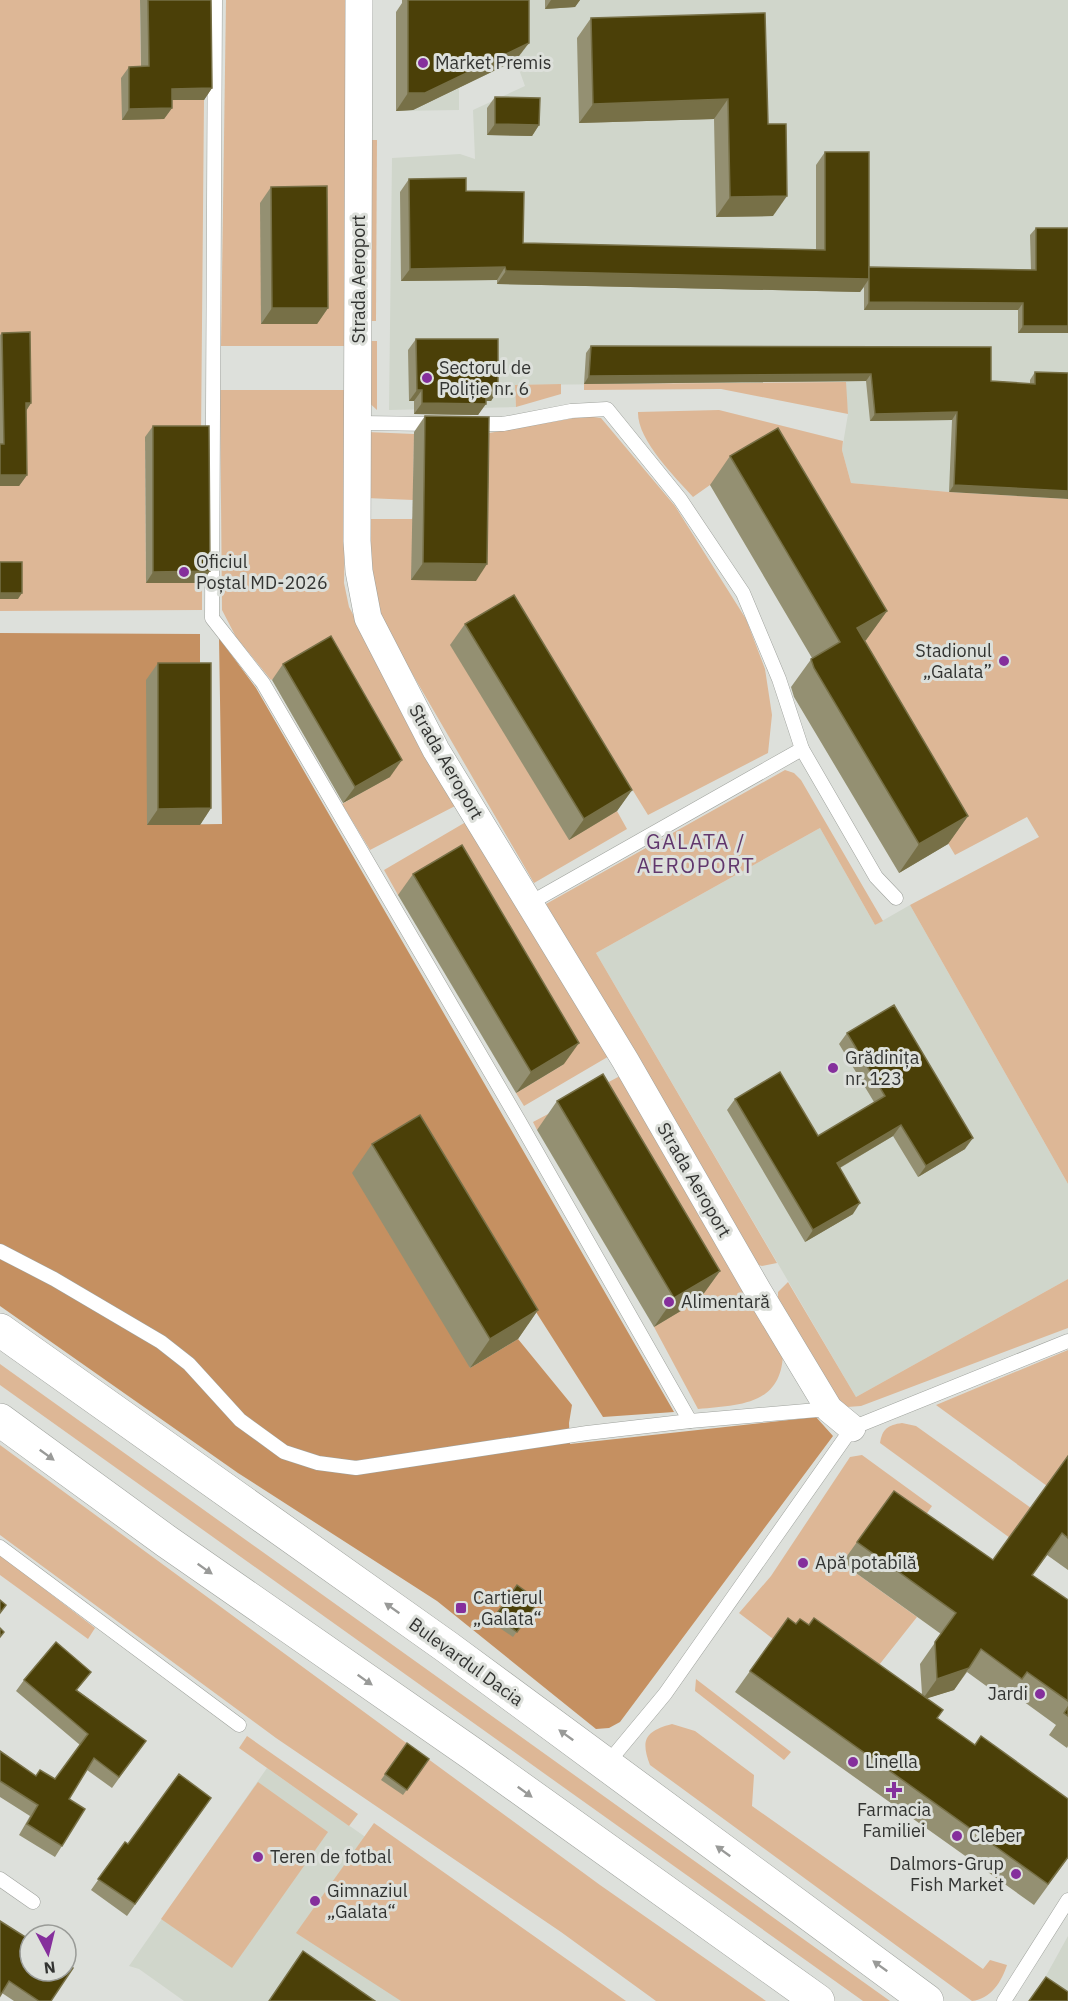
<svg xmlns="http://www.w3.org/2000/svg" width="1068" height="2001" font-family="'IBM Plex Sans',sans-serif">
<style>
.built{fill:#d0d6cb}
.green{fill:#ddb796}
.forest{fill:#c59061}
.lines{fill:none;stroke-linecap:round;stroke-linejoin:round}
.lane-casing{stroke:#9fa29d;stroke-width:15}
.street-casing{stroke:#9fa29d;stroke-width:28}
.primary-casing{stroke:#9fa29d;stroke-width:34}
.lane{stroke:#fff;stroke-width:14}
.street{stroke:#fff;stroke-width:27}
.primary{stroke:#fff;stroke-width:33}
.wall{fill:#949072}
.shaded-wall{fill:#777047}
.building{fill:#4b4008;stroke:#777047;stroke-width:1.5}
.oneway{fill:#999a98}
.poi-dot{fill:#852f9c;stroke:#dde0db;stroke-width:2}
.labels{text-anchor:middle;stroke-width:6;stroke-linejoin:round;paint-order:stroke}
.poi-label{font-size:18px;fill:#333432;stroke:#dde0db;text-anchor:start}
.street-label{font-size:18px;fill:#333432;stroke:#dde0db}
.quarter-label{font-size:21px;letter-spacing:1.5px;fill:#61376d;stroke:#dde0db}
</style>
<rect width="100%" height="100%" fill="#dde0db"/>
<g class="built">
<polygon points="402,0 1068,0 1068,499 949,492 851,483 842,450 848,414 845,382 515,385 516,407 389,410 392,158 460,154 475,159 473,110 525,86 516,61 459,88 459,110 396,111 396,12 402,12"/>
<polygon points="820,828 875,925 910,905 1068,1184 1068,1279 856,1397 596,953"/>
<polygon points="267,1768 364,1836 596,2001 184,2001 139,1969 129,1966"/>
<polygon points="1068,1936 1068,2001 1046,2001 1034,1993 1042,1983"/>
</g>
<g class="green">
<polygon points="0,0 140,0 141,78 164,100 204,100 201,437 145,438 146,583 202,583 202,610 0,611"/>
<polygon points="226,0 349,0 348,346 221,346"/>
<polygon points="365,140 377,140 376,321 364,321"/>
<polygon points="366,341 377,341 377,410 366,400"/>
<polygon points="846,382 848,414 721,389 584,390 584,384"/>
<polygon points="561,384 561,394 516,407 515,385"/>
<polygon points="220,390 348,390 344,583 349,607 457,805 370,850 342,804 390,776 319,653 271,680 236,637 222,610"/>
<path d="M719,410L843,441L842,450L851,483L949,492L1068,499V1184L910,905L1039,837L1027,817L955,855L837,657L866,640L710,485L693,497C675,477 637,440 638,412Z"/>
<polygon points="586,416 601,418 675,506 746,619 765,669 772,715 768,753 648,815 518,604 451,644 569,839 617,811 627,829 534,883 381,620 367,578 367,519 412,519 478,435"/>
<polygon points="367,432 414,434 413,500 366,498"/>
<polygon points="785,770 794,773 801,780 883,921 875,925 820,828 596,953 777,1263 762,1266 755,1264 546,904"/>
<polygon points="471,819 611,1055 524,1106 516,1093 564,1064 398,895 384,870"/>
<path d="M620,1076L783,1349C784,1405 741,1405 698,1409L654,1327L699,1299L582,1103L537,1130L533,1122Z"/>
<polygon points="1068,1279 1068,1328 861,1406 847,1407 839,1400 778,1299 778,1292 788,1282 856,1397"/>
<polygon points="1068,1350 1068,1464 1047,1486 936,1405"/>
<polygon points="0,1364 890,2001 863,2001 0,1385"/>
<path d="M902,1423L916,1426L1031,1508L1010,1538L880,1443C882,1429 888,1425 902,1423Z"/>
<polygon points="0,1445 600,1885 766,2001 656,2001 561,1932 276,1738 0,1535"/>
<polygon points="862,1455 932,1506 912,1535 842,1563 917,1617 864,1684 781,1645 739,1613 771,1576 850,1457"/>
<polygon points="0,1555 95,1628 88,1639 0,1575"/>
<polygon points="696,1679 791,1752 784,1760 695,1691"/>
<path d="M672,1724L695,1731L754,1775L752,1806L983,1969L990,1960L1007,1965C1002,1981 991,1999 972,2001L650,1765C640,1739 646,1731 672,1724Z"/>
<polygon points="247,1736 358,1814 349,1826 239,1748"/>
<polygon points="258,1782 328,1832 232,1968 161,1919"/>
<polygon points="374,1823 626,2001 401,2001 296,1933"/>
</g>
<polygon class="forest" points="0,633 200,634 200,680 147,825 222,824 219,638 256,688 674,1412 603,1417 423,1135 470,1368 518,1339 572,1405 569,1423 570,1444 816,1417 833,1436 620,1722 609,1728 596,1729 437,1601 238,1473 0,1306"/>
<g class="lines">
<g class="lane-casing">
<g id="lane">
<polyline points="215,0 212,618 263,683 519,1121 690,1421"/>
<polyline points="359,423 437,424"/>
<polyline points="472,424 503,424 571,411 607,409 680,499 743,593 779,679 802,749 876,877 896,898"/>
<polyline points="530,903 802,749"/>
<polyline points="0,1251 54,1279 161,1342 189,1364 240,1420 284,1452 318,1463 356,1468 587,1433 690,1421 829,1409"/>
<polyline points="0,1547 239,1725"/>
<polyline points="606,1765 665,1694 852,1428 1068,1341"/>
<polyline points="0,1879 33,1902"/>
<polyline points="1004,2001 1068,1900"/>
</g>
</g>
<g class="street-casing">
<polyline id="street" points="359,0 357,541 359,571 368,618 436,750 625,1060 758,1291 829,1409 852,1428"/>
</g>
<g class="primary-casing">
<g id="primary">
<polyline points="0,1330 447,1647 927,2001"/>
<polyline points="0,1420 166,1541 474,1755 818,2001"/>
</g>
</g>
<use href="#lane" class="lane"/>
<use href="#street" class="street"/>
<use href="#primary" class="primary"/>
</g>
<g class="wall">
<polygon points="140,0 211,0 212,88 204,100 172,100 172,108 164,119 122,120 121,78 129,67 141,66"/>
<polygon points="402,0 529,0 516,60 413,110 396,111 396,12 402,3"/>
<polygon points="545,0 580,0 575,7 545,9"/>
<polygon points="765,13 768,124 773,216 716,217 714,119 579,123 577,38 591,18"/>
<polygon points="495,97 539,125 532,136 487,135 487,108"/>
<polygon points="825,152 869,267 1031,270 1030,235 1036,228 1068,228 1068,333 1018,333 1018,310 864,310 864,287 860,292 497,284 497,280 401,281 400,192 409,179 466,191 523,243 816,250 816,165"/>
<polygon points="271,187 328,308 317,324 261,324 260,203"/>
<polygon points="2,333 31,403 26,411 27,475 19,486 0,486 0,335"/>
<polygon points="416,339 498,390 491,401 486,401 478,415 414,414 414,401 409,401 408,350"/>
<polygon points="591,346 1030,384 1030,380 1035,372 1068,373 949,492 952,420 870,421 866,381 584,384 586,353"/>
<polygon points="425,416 476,581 411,580 414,432"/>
<polygon points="153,426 202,583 146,583 145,437"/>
<polygon points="730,456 887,611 866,640 865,641 968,816 948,844 899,873 794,697 791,687 812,658 710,485"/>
<polygon points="465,624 632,790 617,811 569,840 450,645"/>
<polygon points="158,663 211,808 200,825 147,825 146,680"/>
<polygon points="283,664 390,777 343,803 272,680"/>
<polygon points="413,874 564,1064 516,1093 398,895"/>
<polygon points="847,1033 965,1149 918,1177 893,1136 840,1168 853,1214 805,1242 727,1110 735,1099 818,1136 874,1102 839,1044"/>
<polygon points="557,1101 720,1271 699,1300 654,1327 537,1130"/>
<polygon points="372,1144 538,1310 518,1339 470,1368 352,1173"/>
<polygon points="1068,1456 1068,1570 1047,1555 1032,1575 1068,1600 1068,1746 1067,1748 1049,1735 1056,1725 1012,1693 1007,1701 967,1672 954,1690 927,1698 937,1718 1068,1858 1034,1905 735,1692 788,1618 796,1624 809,1625 922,1694 920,1664 941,1634 842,1563 857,1542 993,1560"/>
<polygon points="517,1585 539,1601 513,1637 491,1622"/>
<polygon points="91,1672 77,1690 146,1741 112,1788 87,1770 69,1799 62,1846 55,1857 19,1835 30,1816 0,1797 0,1751 36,1776 55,1779 80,1745 16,1691 24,1680"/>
<polygon points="407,1743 429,1759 403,1795 381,1780"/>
<polygon points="211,1798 127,1916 91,1890 125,1842 128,1844"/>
<polygon points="0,1921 51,2001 14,2001 2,1993"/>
</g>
<g class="shaded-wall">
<polygon points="551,0 580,0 575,7 545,9"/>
<polygon points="529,43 516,60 413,110 396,111 408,93"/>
<polygon points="212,88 204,100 164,100 172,89"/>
<polygon points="728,99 714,119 579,123 593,104"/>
<polygon points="172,108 164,119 122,120 129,109"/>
<polygon points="495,124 539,125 532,136 487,135"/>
<polygon points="787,196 773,216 716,217 730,197"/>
<polygon points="505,267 497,280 401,281 410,269"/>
<polygon points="506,271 869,279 860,292 497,284"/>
<polygon points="869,302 1023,303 1018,310 864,310"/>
<polygon points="272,308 328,308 317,324 261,324"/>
<polygon points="1023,326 1068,326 1068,333 1018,333"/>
<polygon points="871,374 866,381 584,384 589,376"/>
<polygon points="417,390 422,390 414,401 409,401"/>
<polygon points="486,390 498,390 491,401 479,401"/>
<polygon points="26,403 31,403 24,414"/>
<polygon points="422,403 486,404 478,415 414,414"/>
<polygon points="957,412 952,420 870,421 875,414"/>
<polygon points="0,475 27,475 19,486 0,486"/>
<polygon points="954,485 1068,491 1068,499 949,492"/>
<polygon points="423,563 487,564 476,581 411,580"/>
<polygon points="210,571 202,583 146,583 153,572"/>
<polygon points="0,593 22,593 18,599 0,599"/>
<polygon points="887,611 866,640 837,657 857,628"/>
<polygon points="402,760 390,777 343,803 355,787"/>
<polygon points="632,790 617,811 569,840 584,819"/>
<polygon points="211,808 200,825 147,825 158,809"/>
<polygon points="968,816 948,844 899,873 919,844"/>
<polygon points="579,1043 564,1064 516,1093 531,1072"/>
<polygon points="901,1125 893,1136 829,1174 837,1163"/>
<polygon points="973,1138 965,1149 918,1177 926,1166"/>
<polygon points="860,1203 853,1214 805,1242 813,1230"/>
<polygon points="720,1271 699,1300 654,1327 674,1298"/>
<polygon points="538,1310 518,1339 470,1368 490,1339"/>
<polygon points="969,1668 954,1690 922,1700 937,1679"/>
</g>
<g class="building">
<polygon points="148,0 211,0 212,88 172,89 172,108 129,109 129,67 149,66"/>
<polygon points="408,0 529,0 529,43 425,93 408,93"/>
<polygon points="765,13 768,124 786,124 787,196 730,197 728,99 593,104 591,18"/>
<polygon points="495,97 540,98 539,125 495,124"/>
<polygon points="825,152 869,152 869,279 506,271 505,267 410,269 409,179 466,178 466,191 524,192 523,243 825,250"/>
<polygon points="327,186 328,308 272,308 271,187"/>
<polygon points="1036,228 1068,228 1068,326 1023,326 1023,303 869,302 869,267 1036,270"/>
<polygon points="30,332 31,403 26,403 27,475 0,475 0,444 4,444 2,333"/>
<polygon points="416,339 498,339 498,390 486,390 486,404 422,403 422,390 417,390"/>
<polygon points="591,346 991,347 991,381 1035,384 1035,372 1068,373 1068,491 954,485 957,412 875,414 871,374 589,376"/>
<polygon points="425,416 489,417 487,564 423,563"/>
<polygon points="153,426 209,426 210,571 153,572"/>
<polygon points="778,428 887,611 857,628 968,816 919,844 814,668 811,659 840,642 730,456"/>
<rect x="0" y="562" width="22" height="31"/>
<polygon points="514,595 632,790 584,819 465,624"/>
<polygon points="331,636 402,760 355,787 283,664"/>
<polygon points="158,663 211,663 211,808 158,809"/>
<polygon points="462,845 579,1043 531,1072 413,874"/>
<polygon points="894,1005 973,1138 926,1166 901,1125 837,1163 860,1203 813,1230 735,1099 780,1072 818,1136 885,1096 847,1033"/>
<polygon points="603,1074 720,1271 674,1298 557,1101"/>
<polygon points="420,1115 538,1310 490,1339 372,1144"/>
<polygon points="1068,1456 1068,1538 1062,1533 1032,1575 1068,1600 1068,1701 1027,1672 1022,1679 981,1649 969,1668 937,1679 935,1642 956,1613 857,1542 894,1491 993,1560"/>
<polygon points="517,1585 539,1601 517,1632 495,1616"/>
<polygon points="0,1600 6,1605 0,1613"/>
<polygon points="788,1618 796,1624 800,1619 809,1625 814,1618 943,1710 937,1718 975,1745 981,1736 1068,1799 1068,1857 1048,1884 750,1671"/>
<polygon points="0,1628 4,1632 0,1637"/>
<polygon points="56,1642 91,1672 76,1690 146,1741 119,1777 94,1758 69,1799 85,1809 62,1846 27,1824 38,1805 0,1781 0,1751 36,1776 40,1770 55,1779 88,1734 24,1680"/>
<polygon points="1068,1707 1068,1716 1064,1713"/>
<polygon points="407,1743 429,1759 407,1790 385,1774"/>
<polygon points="179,1774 211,1798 135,1904 98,1879 125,1842 128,1844"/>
<polygon points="0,1921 30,1940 30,1971 66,1971 66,1964 73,1968 51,2001 39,2001 9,1981 0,1996"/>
<polygon points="303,1951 375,2001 269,2001"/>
<polygon points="1046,1977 1068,1992 1068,2001 1029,2001"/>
</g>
<defs><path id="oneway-solid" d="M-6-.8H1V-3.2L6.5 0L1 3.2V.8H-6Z" transform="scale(1.5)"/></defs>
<g class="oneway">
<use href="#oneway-solid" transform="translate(47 1455) rotate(36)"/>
<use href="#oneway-solid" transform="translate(205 1569) rotate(35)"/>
<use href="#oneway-solid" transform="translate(392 1608) rotate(-145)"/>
<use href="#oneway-solid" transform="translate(365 1680) rotate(35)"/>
<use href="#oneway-solid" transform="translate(566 1735) rotate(-144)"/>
<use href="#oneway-solid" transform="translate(525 1792) rotate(36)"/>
<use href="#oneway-solid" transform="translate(723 1851) rotate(-144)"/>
<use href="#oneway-solid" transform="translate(880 1966) rotate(-144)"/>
</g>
<g class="poi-dot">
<circle cx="423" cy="63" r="6"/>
<circle cx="427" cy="378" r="6"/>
<circle cx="184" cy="572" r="6"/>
<circle cx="1004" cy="661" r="6"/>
<circle cx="833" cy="1068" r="6"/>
<circle cx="669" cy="1302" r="6"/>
<circle cx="803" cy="1563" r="6"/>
<rect x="455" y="1602" width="12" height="12" rx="3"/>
<circle cx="1040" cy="1694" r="6"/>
<circle cx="853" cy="1762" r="6"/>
<path d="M891 1781h6v6h6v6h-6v6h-6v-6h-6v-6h6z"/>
<circle cx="957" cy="1836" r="6"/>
<circle cx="258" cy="1857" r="6"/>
<circle cx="1016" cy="1874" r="6"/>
<circle cx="315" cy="1901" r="6"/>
</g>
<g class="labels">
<g class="poi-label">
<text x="435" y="69">Market Premis</text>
<text x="439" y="374">Sectorul de<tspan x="439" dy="21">Poliție nr. 6</tspan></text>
<text x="196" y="568">Oficiul<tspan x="196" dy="21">Poștal MD-2026</tspan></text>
<text x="992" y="657" text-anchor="end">Stadionul<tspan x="992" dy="21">„Galata”</tspan></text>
<text x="845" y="1064">Grădinița<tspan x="845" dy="21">nr. 123</tspan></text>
<text x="681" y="1308">Alimentară</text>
<text x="815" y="1569">Apă potabilă</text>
<text x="473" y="1604">Cartierul<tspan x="473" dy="21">„Galata“</tspan></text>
<text x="1028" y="1700" text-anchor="end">Jardi</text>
<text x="865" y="1768">Linella</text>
<text x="894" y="1816" text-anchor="middle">Farmacia<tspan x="894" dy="21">Familiei</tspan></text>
<text x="969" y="1842">Cleber</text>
<text x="270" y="1863">Teren de fotbal</text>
<text x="1004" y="1870" text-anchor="end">Dalmors-Grup<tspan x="1004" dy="21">Fish Market</tspan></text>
<text x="327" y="1897">Gimnaziul<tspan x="327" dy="21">„Galata“</tspan></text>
</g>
<g class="street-label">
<text transform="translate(359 279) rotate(-90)" y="6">Strada Aeroport</text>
<text transform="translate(446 762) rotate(60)" y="6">Strada Aeroport</text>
<text transform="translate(694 1180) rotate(60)" y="6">Strada Aeroport</text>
<text transform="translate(466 1662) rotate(36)" y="6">Bulevardul Dacia</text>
</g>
<g class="quarter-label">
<text x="696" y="849">GALATA /<tspan x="696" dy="24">AEROPORT</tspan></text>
</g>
</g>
<g transform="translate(48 1953) rotate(173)"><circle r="28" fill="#dde0db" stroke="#999b97" stroke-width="1.5"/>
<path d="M0-4.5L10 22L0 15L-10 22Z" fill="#852f9c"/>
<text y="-9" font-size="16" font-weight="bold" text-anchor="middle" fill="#333432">N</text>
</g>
</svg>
